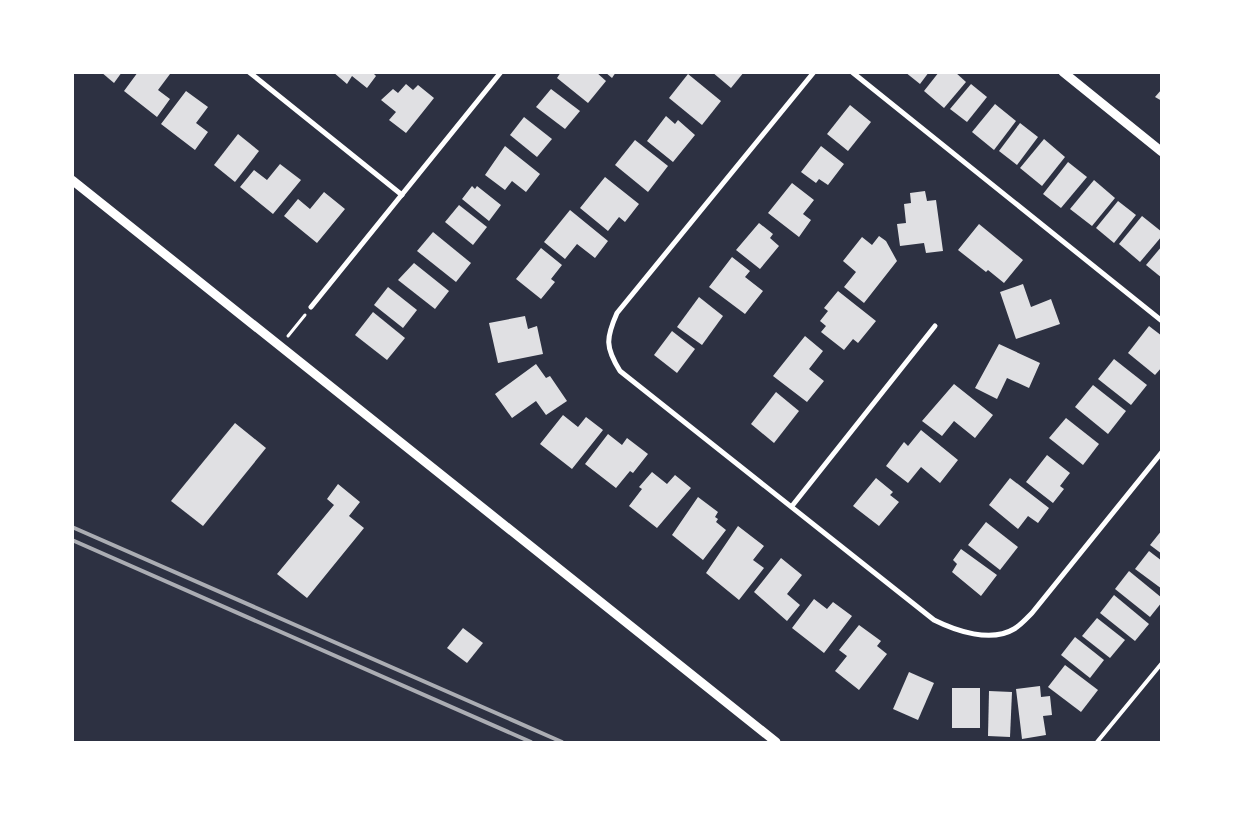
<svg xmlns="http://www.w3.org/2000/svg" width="1234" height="815" font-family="'Source Serif 4',serif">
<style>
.building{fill:#e0e0e3}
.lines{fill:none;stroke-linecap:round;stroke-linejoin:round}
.path{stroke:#fff;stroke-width:3}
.service{stroke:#fff;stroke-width:4}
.minor{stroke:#fff;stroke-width:5}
.tertiary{stroke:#fff;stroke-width:9}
.rail{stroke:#abadb3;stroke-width:4}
</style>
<rect width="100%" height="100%" fill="#2d3142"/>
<g class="building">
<polygon points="101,72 122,72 114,83"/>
<polygon points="138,72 170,74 158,90 170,99 157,117 124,91"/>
<polygon points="333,72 372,72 376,76 367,88 352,76 347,84"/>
<polygon points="561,72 596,72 606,81 588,103 557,78"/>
<polygon points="605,72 616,72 612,78"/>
<polygon points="712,72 744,72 731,88"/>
<polygon points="905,72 929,72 920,84"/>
<polygon points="939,72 955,72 966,82 944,108 924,91"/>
<polygon points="688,74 721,101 702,125 669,98"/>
<polygon points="406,84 413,90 418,85 434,98 406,133 389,120 396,112 381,100 393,89 398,93"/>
<polygon points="971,84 987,97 967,122 950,109"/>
<polygon points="551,89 580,111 565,129 536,107"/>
<polygon points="1162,89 1162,101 1155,97"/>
<polygon points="186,91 208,107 196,123 208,132 195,150 161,124"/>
<polygon points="995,104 1016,121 994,150 972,132"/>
<polygon points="850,105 871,122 848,151 827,134"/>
<polygon points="666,116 675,124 678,120 695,135 673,162 647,141"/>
<polygon points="524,117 552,139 537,157 510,135"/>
<polygon points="1020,123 1038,137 1017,165 999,151"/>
<polygon points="238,134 259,151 235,182 214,165"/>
<polygon points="1044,139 1065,157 1042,186 1020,168"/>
<polygon points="635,140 668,166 648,192 615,165"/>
<polygon points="505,146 540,174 526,192 512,181 505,190 485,175"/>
<polygon points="821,146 844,164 828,185 819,179 816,183 801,172"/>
<polygon points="1068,162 1087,177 1061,208 1043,194"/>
<polygon points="280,164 301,180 273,214 240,187 254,170 267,180"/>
<polygon points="605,177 639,204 625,222 619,217 608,231 580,208"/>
<polygon points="1094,180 1115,198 1092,226 1070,209"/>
<polygon points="792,183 814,200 803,214 811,220 799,237 768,213"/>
<polygon points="472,186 475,189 477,186 501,205 489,221 462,199"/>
<polygon points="925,191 927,201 936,200 943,251 926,253 924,243 900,246 897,224 906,223 904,204 911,203 910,193"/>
<polygon points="324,192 345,209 317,243 284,216 298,199 310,209"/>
<polygon points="1118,201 1136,215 1114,243 1096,228"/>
<polygon points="459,205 487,227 473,245 445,222"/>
<polygon points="570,210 608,241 595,258 577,244 565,259 544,242"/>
<polygon points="1142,216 1162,232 1162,236 1140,262 1119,244"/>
<polygon points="759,223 773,234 770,238 779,246 760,269 736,250"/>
<polygon points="979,224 1023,260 1004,283 988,270 986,272 958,250"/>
<polygon points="433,232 471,263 456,282 417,251"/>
<polygon points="879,236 886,241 897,261 864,303 844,287 856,272 843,261 862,237 872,245"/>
<polygon points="1162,246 1162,278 1146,265"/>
<polygon points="541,248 562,265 551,279 555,282 541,299 516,279"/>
<polygon points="732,257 750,271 745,277 763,291 745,314 709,287"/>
<polygon points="414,263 449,291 435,309 398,280"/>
<polygon points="1023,284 1031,307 1051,299 1060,324 1016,339 1000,292"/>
<polygon points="388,287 417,310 403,328 374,305"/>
<polygon points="838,291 876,321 858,343 853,339 844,350 821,332 826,326 820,321 828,311 824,308"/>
<polygon points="699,297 723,316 702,345 677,327"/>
<polygon points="373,312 405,338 387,360 355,335"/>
<polygon points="525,316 528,329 537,326 543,354 498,363 489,323"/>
<polygon points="1149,326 1162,336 1162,367 1155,375 1128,353"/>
<polygon points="672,331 695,349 677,373 654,355"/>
<polygon points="805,336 823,351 809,369 824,381 807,402 773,376"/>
<polygon points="999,344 1040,363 1029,388 1007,378 997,399 975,388"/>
<polygon points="1114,359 1147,385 1131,405 1098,379"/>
<polygon points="536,364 546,378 550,376 567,401 546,415 536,401 512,418 495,394"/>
<polygon points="954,384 993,415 975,438 954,421 942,436 922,421"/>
<polygon points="1093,385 1126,411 1108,434 1075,407"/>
<polygon points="776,392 799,411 774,443 751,424"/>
<polygon points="563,415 578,427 586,417 603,430 572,469 540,444"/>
<polygon points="1066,418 1099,444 1083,465 1049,438"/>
<polygon points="235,423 266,448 203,526 171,501"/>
<polygon points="921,430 958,460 940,483 921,467 908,483 886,466 904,442 908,446"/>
<polygon points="608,434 622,445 627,438 648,454 633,473 630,471 616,488 585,464"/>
<polygon points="1047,455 1070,473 1060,486 1064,489 1053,503 1026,482"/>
<polygon points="652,472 667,484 675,475 691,488 657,528 629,506 642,489 639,487"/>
<polygon points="876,478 893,492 890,495 899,502 879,526 853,506"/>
<polygon points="1010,478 1049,508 1038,523 1028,516 1018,529 989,505"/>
<polygon points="338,484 360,502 349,516 364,528 307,598 277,574 334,505 327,499"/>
<polygon points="698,497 718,512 715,517 718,519 716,522 726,530 703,560 672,535"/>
<polygon points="986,522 1018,547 1000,570 968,545"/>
<polygon points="738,526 764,546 753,560 764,568 739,600 706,573"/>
<polygon points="1162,530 1162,554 1150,545"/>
<polygon points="961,549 997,575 981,596 952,572 957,564 953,560"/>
<polygon points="1149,551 1162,561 1162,589 1135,569"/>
<polygon points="781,558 802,575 787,594 800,605 787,621 754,592"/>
<polygon points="1129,571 1162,598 1162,602 1150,617 1115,589"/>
<polygon points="1114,595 1149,624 1135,641 1100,613"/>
<polygon points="814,599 827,609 833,602 852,616 824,653 792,628"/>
<polygon points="1097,618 1125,640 1110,658 1082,636"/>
<polygon points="859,625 881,641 877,646 887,654 859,690 835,671 847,656 839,650"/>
<polygon points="463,628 483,643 467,663 447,648"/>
<polygon points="1075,637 1104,660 1090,678 1061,655"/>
<polygon points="1065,665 1098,690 1081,712 1048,687"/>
<polygon points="909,672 934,683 918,720 893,709"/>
<polygon points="1040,686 1041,697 1050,696 1052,715 1043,716 1046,735 1022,739 1016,689"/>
<rect x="952" y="688" width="28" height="40"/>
<polygon points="989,691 1012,692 1010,737 988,736"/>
</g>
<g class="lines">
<polyline class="path" points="288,336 305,315"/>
<polyline class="service" points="1097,742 1162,663"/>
<g class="minor">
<polyline points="249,72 402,195"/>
<path d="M814,72L617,313C606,338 605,347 620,371L934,620C956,631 991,643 1014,629C1021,625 1027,618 1032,613L1162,452"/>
<polyline points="852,72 1162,321"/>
<polyline points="311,307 501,72"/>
<polyline points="792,506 935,326"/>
</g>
<g class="tertiary">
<polyline points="1063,72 1162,152"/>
<polyline points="72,180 776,742"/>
</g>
<g class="rail">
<polyline points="72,527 562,742"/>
<polyline points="72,540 531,742"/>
</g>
</g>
<rect width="1234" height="815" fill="none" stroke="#ffffff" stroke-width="148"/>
</svg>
